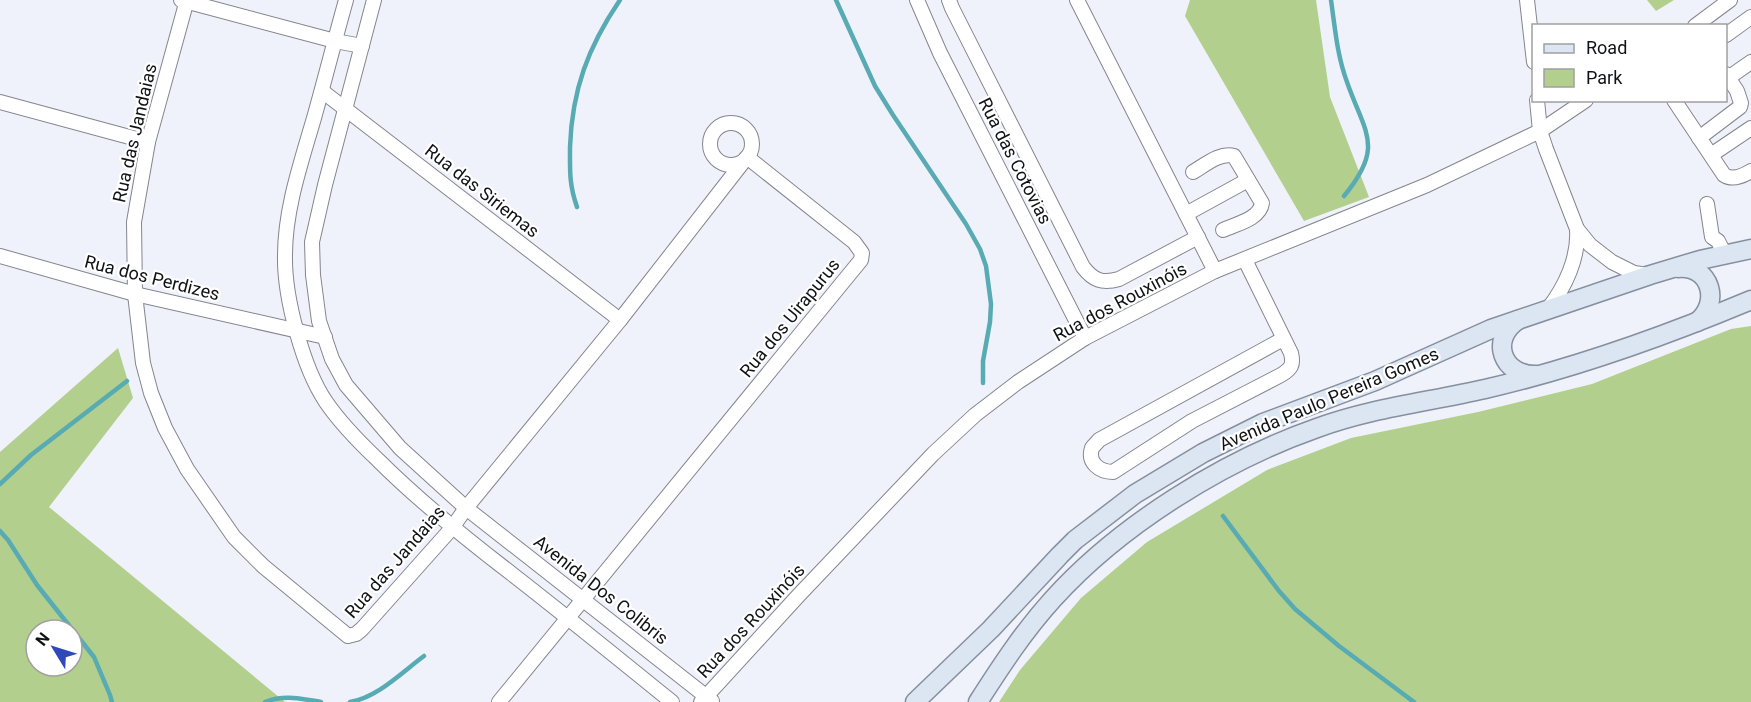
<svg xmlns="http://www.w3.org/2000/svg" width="1751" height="702" font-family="Roboto,sans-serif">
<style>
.green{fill:#b2cf8d;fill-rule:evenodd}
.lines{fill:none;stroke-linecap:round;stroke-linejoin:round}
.stream{stroke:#58abb3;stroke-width:4.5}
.minor-casing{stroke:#84868e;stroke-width:16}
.major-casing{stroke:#868f9f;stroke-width:21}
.minor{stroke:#fff;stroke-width:14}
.major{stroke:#dce5f2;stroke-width:18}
.labels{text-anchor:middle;stroke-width:4.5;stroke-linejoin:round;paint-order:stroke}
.street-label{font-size:18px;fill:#111215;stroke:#fff}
</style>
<rect width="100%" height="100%" fill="#eff2fb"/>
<g class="green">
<polygon points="1190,0 1316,0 1330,97 1369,197 1304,221 1185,16"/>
<polygon points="1647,0 1674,0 1656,11"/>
<polygon points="1751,326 1751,702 999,702 1020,670 1081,598 1147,542 1267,470 1351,438 1478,412 1592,384 1731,329"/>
<path d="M118,348L133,398L49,507L285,702H0V452ZM36,630H72V666H36Z"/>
</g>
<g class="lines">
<g class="stream">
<polyline points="836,0 875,86 893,115 966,224 980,249 986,266 991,304 990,322 983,361 983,383"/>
<path d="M1331,0C1335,28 1337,55 1347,82C1365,134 1385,146 1344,196"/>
<path d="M577,207C569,184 570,171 570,147C572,90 588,47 620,0"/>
<polyline points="0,484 31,455 127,381"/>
<polyline points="1223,516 1279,591 1295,609 1339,646 1414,702"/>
<polyline points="0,531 8,540 37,585 94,657 110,695 112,702"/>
<path d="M265,702C285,694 302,699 321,702"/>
<path d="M350,702C378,697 401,673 424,656"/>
</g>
<g class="minor-casing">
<g id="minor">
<polyline points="181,0 335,41 362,46"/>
<polyline points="187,0 148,142 134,222 135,294 143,363 151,393 165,428 187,469 234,537 263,566 348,636 356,634 362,629 452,528 466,508 620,320 747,157 854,242 862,253 861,260 499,702"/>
<path d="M346,0C335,39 325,79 314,118C301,163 285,209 285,255C284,297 303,368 326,402C341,424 359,442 378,460C420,502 465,538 512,574C566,616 619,659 672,702"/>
<polyline points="374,0 325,185 312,242 313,275 319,321 332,359 346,385 400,448 466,508 712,701"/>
<polyline points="917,0 940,53 1085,338"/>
<path d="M949,0L952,8L1083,267C1093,280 1102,284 1119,279L1198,237"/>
<polyline points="1077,0 1215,271"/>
<polyline points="1527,0 1534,62"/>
<polyline points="1695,26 1730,0"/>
<polyline points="1726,35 1751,17"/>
<polyline points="1728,78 1751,62"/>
<polyline points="322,91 620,320"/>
<polyline points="1537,100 1540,131 1546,149 1577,229 1590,245 1612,262 1634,273 1648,275"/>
<path d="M1674,100L1724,175C1733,181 1743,176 1751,171"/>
<polyline points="0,102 148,142"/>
<circle cx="731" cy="144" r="21"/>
<polyline points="1699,138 1740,107 1741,103 1737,91 1726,74"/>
<polyline points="1711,155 1751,128"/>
<path d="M1193,172C1205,165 1220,152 1234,156L1262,203C1260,219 1236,224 1223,230"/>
<polyline points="1707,204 1712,237 1718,241 1725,255"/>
<polyline points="1186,214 1248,180"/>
<polyline points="0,256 135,294 325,337"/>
<path d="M1245,260L1291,353C1294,365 1291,369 1281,375L1192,421L1113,472C1100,472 1087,463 1092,448C1094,445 1097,443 1099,440L1283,339"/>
<path d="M1548,309C1565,287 1579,258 1577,229"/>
<polyline points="701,702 798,596 933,454 975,415 1018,382 1085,338 1215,271 1427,185 1540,131 1586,100"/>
</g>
</g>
<g class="major-casing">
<g id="major">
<path d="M1678,268C1711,265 1721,303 1697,322"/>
<path d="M1518,320C1489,339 1502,376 1536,375"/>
<polyline points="915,702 991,629 1060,555 1075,540 1135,494 1203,453 1263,423 1375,381 1491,329 1650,275 1700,260 1751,249"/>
<path d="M978,702C1001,666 1024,631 1053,599C1120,525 1223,461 1317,428C1371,408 1428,402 1485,389C1576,368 1665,336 1751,300"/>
</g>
</g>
<use href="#minor" class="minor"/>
<use href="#major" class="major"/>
</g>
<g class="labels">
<g class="street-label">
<text transform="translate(135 133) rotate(-77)" y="6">Rua das Jandaias</text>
<text transform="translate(1015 161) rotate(63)" y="6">Rua das Cotovias</text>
<text transform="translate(482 191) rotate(38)" y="6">Rua das Siriemas</text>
<text transform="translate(152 278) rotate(14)" y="6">Rua dos Perdizes</text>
<text transform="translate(1120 302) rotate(-28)" y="6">Rua dos Rouxinóis</text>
<text transform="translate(790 318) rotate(-51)" y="6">Rua dos Uirapurus</text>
<text transform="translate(1329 399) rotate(-23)" y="6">Avenida Paulo Pereira Gomes</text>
<text transform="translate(395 562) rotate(-49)" y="6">Rua das Jandaias</text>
<text transform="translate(601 590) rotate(38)" y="6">Avenida Dos Colibris</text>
<text transform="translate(751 621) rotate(-47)" y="6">Rua dos Rouxinóis</text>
</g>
</g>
<rect x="1532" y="24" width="195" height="78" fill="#ffffff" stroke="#a0a0a1" stroke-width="1.5"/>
<rect x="1544" y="44" width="30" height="9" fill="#dce5f2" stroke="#a0a0a1" stroke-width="1.5"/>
<text x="1586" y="54" font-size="18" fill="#111215">Road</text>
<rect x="1544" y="69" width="30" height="18" fill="#b2cf8d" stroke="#a0a0a1" stroke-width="1.5"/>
<text x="1586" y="84" font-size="18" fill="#111215">Park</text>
<g transform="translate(54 648) rotate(308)"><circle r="28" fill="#ffffff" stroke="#a0a0a1" stroke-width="1.5"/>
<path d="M0-4.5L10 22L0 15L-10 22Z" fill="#2f49ba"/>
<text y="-9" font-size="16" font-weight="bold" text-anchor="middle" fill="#111215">N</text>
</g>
</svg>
